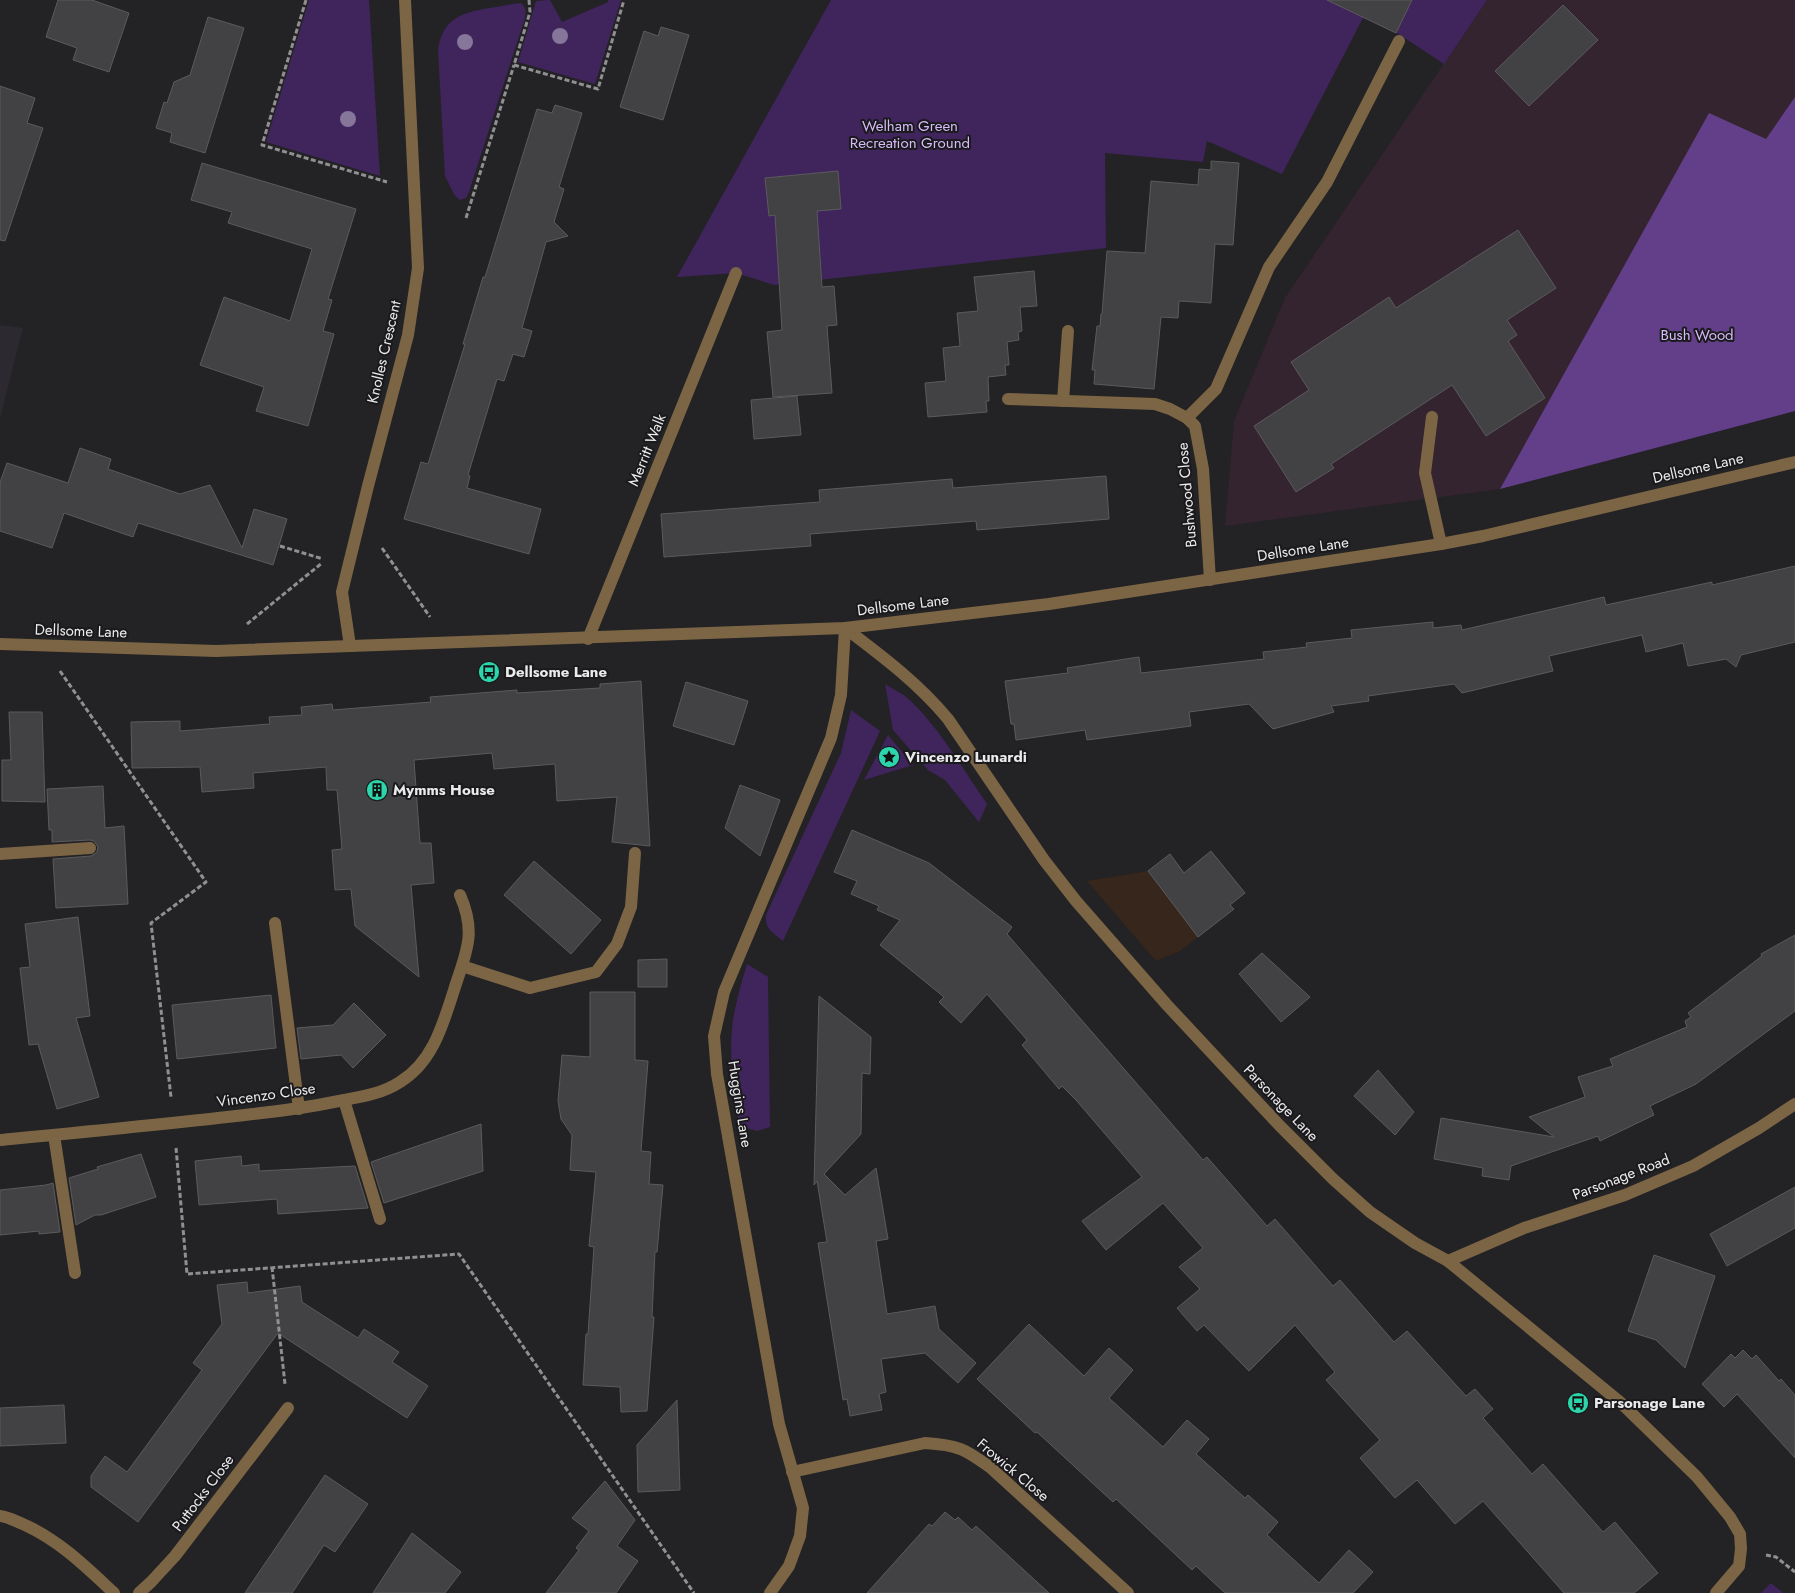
<svg xmlns="http://www.w3.org/2000/svg" width="1795" height="1593" font-family="Jost,sans-serif">
<style>
.built{fill:#2c2931}
.industrial{fill:#36261b}
.education{fill:#34242f}
.green{fill:#40255d}
.forest{fill:#633f8a}
.building{fill:#424144;stroke:#5b5a5d}
.lines{fill:none;stroke-linecap:round;stroke-linejoin:round}
.path{stroke:#908f91;stroke-width:3;stroke-dasharray:5 2.5;stroke-linecap:butt}
.lane{stroke:#7b6544;stroke-width:12}
.street{stroke:#7b6544;stroke-width:12}
.tree{fill:#85769a}
.labels{text-anchor:middle;stroke-width:4;stroke-linejoin:round;paint-order:stroke}
.park-label{font-size:15px;fill:#d6bbfa;stroke:#1a191c}
.street-label{font-size:15px;fill:#ebeaec;stroke:#1a191c}
.poi-label{font-size:15px;font-weight:bold;fill:#ebeaec;stroke:#1a191c;text-anchor:start}
</style>
<rect width="100%" height="100%" fill="#232225"/>
<polygon class="built" points="0,325 23,328 0,418"/>
<polygon class="industrial" points="1170,854 1220,920 1180,951 1156,961 1087,881 1148,871"/>
<polygon class="education" points="1487,0 1795,0 1795,97 1766,140 1709,114 1500,489 1225,526 1234,421 1285,298"/>
<g class="green">
<polygon points="309,0 369,0 380,176 266,142"/>
<polygon points="550,0 562,22 608,2 608,0 621,0 595,84 518,62 536,1"/>
<polygon points="831,0 1487,0 1444,64 1397,33 1363,18 1282,174 1207,141 1203,162 1105,153 1106,248 774,285 736,273 677,277"/>
<path d="M521,3C526,8 526,11 525,18L469,192L466,198L460,200L455,196L445,176L438,50C442,19 462,12 490,8C500,6 511,4 521,3Z"/>
<path d="M885,684C891,688 899,692 905,696C936,722 964,771 987,804L979,822L945,780L928,770L893,730Z"/>
<path d="M851,710L880,731L783,941C773,932 765,930 766,915L841,753Z"/>
<polygon points="888,735 913,765 864,780"/>
<path d="M747,964L768,977L770,1127L757,1131L739,1126C735,1094 729,1061 732,1029C734,1007 741,985 747,964Z"/>
<polygon points="1771,1583 1783,1593 1761,1593"/>
</g>
<polygon class="forest" points="1795,97 1795,411 1500,489 1709,113 1766,139"/>
<g class="building">
<polygon points="58,0 92,0 129,13 109,72 73,60 77,48 46,37"/>
<polygon points="1327,0 1412,0 1396,33"/>
<polygon points="1563,5 1598,40 1529,106 1495,71"/>
<polygon points="208,17 244,28 205,153 170,142 172,133 156,128 164,102 167,103 174,82 190,75"/>
<polygon points="661,27 689,35 663,120 620,107 644,31 658,36"/>
<polygon points="0,86 35,98 27,123 43,128 5,241 0,240"/>
<polygon points="555,105 582,113 559,187 564,189 554,222 568,236 546,242 522,328 532,331 524,357 513,354 504,381 497,379 468,475 470,476 467,488 541,509 529,554 404,519 421,462 428,464 465,344 463,344 483,277 485,277 537,109 552,113"/>
<polygon points="1211,161 1239,163 1233,245 1215,244 1211,303 1179,301 1178,318 1161,317 1154,389 1094,384 1095,370 1092,370 1097,326 1100,326 1101,314 1102,314 1107,251 1145,253 1151,181 1198,185 1199,169 1211,170"/>
<polygon points="202,163 356,209 328,299 332,300 323,331 334,334 308,426 256,411 264,387 200,365 224,297 290,321 312,249 228,223 232,212 191,200"/>
<polygon points="838,171 841,209 817,211 822,287 834,286 837,325 827,326 832,393 773,397 767,332 782,330 775,215 769,216 765,178"/>
<polygon points="1518,230 1556,288 1507,320 1517,335 1508,341 1545,398 1486,436 1452,385 1331,464 1334,468 1296,492 1254,426 1309,390 1291,362 1389,297 1396,308"/>
<polygon points="1034,271 1037,306 1020,307 1022,331 1018,332 1019,340 1007,342 1009,365 1005,365 1006,375 988,377 989,401 986,401 987,412 928,417 925,383 946,381 943,348 960,346 957,313 978,311 974,277"/>
<polygon points="797,396 801,435 754,439 751,400"/>
<polygon points="80,448 111,459 108,469 180,494 210,485 242,548 254,509 287,519 273,565 138,523 133,537 64,513 52,548 0,531 0,482 7,463 68,483"/>
<polygon points="1106,476 1109,519 977,530 976,521 810,534 811,546 664,557 661,514 820,502 819,490 952,479 953,488"/>
<polygon points="1795,566 1795,642 1741,655 1736,667 1726,659 1688,666 1683,643 1646,652 1642,635 1549,656 1553,671 1462,693 1454,684 1368,696 1369,701 1331,706 1334,712 1273,729 1249,704 1189,712 1191,726 1087,740 1085,730 1016,740 1014,724 1011,724 1005,681 1068,673 1067,668 1139,657 1141,673 1264,659 1263,652 1307,647 1306,643 1352,638 1351,630 1433,622 1433,628 1461,625 1462,630 1604,597 1606,605 1712,582 1712,585"/>
<polygon points="641,681 650,846 612,842 617,797 557,801 555,764 494,769 492,753 414,760 420,843 431,843 434,883 411,885 419,977 355,926 351,889 335,890 332,850 342,849 337,790 327,790 326,767 253,773 254,788 202,792 200,767 132,768 131,722 180,721 180,731 270,724 269,717 302,715 301,707 332,704 333,710 431,702 430,697 517,690 517,693 600,688 600,684"/>
<polygon points="686,682 748,701 734,745 673,726"/>
<polygon points="9,712 42,712 45,802 2,801 2,760 11,760"/>
<polygon points="740,785 780,800 760,856 725,828"/>
<polygon points="103,786 105,828 124,826 128,904 56,908 53,859 91,856 97,852 98,847 94,841 90,840 52,842 52,830 49,830 47,789"/>
<polygon points="852,830 929,863 1012,927 1007,934 1203,1160 1207,1157 1267,1226 1275,1219 1333,1286 1340,1280 1394,1342 1407,1331 1466,1396 1475,1389 1493,1409 1483,1418 1532,1474 1543,1464 1603,1532 1615,1522 1658,1573 1634,1593 1564,1593 1483,1501 1455,1524 1417,1480 1395,1498 1360,1458 1380,1440 1326,1380 1335,1372 1295,1325 1249,1371 1204,1325 1197,1331 1177,1308 1200,1289 1179,1267 1203,1248 1163,1203 1106,1250 1082,1221 1142,1177 1076,1100 1062,1086 1059,1089 1022,1045 1027,1040 987,994 961,1023 939,1002 944,997 880,945 900,920 877,910 879,906 851,894 857,881 834,872"/>
<polygon points="1211,851 1245,893 1230,905 1234,909 1198,937 1148,871 1170,854 1184,873"/>
<polygon points="534,861 601,920 571,954 504,895"/>
<polygon points="78,917 90,1016 76,1018 99,1097 57,1109 38,1044 29,1045 20,968 30,967 25,924"/>
<polygon points="1795,935 1795,1011 1696,1084 1650,1106 1654,1115 1600,1141 1598,1136 1511,1166 1509,1180 1482,1176 1483,1168 1434,1159 1441,1118 1554,1137 1529,1117 1585,1097 1578,1077 1613,1066 1610,1059 1687,1027 1685,1021 1691,1017 1688,1013 1762,956 1761,954"/>
<polygon points="1262,953 1310,997 1281,1022 1239,974"/>
<polygon points="667,959 667,987 638,987 638,960"/>
<polygon points="590,992 635,992 635,1060 648,1061 641,1151 651,1152 649,1184 663,1185 657,1252 655,1252 652,1317 654,1317 647,1411 621,1412 620,1387 583,1385 586,1334 588,1334 594,1247 589,1246 596,1172 570,1170 572,1135 561,1119 558,1101 562,1055 590,1057"/>
<polygon points="271,995 276,1048 177,1059 172,1005"/>
<polygon points="819,996 871,1037 870,1074 862,1073 861,1134 824,1174 845,1195 876,1168 888,1239 876,1241 887,1314 935,1306 939,1329 976,1363 958,1383 925,1353 881,1359 886,1392 879,1394 882,1410 850,1416 847,1399 843,1400 818,1243 827,1242 817,1181 814,1185"/>
<polygon points="354,1003 386,1035 353,1068 341,1055 301,1059 297,1028 333,1025"/>
<polygon points="1378,1070 1414,1112 1395,1135 1354,1096"/>
<polygon points="481,1124 483,1171 384,1203 371,1162"/>
<polygon points="141,1154 156,1197 101,1215 95,1215 76,1225 69,1178 98,1169 97,1167"/>
<polygon points="241,1156 242,1166 259,1164 259,1171 355,1166 368,1208 278,1214 277,1199 199,1205 195,1161"/>
<polygon points="53,1183 60,1232 39,1234 39,1231 0,1235 0,1190 46,1185"/>
<polygon points="1795,1187 1795,1228 1727,1266 1710,1234"/>
<polygon points="1654,1255 1715,1276 1685,1368 1656,1340 1628,1331"/>
<polygon points="247,1282 248,1293 300,1286 302,1302 358,1338 364,1329 399,1352 392,1362 428,1386 407,1418 278,1333 138,1522 91,1487 91,1476 105,1456 127,1472 202,1370 193,1363 222,1324 217,1285"/>
<polygon points="1029,1324 1084,1376 1109,1348 1133,1370 1109,1398 1163,1447 1187,1420 1209,1439 1196,1454 1245,1498 1248,1495 1278,1522 1267,1535 1319,1583 1349,1550 1373,1572 1353,1593 1225,1593 1196,1566 1192,1570 1116,1499 1113,1502 1037,1432 1035,1433 977,1379"/>
<polygon points="1743,1350 1752,1359 1756,1355 1779,1381 1781,1379 1795,1395 1795,1458 1737,1394 1724,1407 1702,1384 1731,1354 1735,1358"/>
<polygon points="677,1400 680,1490 638,1492 637,1445"/>
<polygon points="64,1405 66,1443 0,1446 0,1408"/>
<polygon points="325,1475 368,1504 335,1552 324,1545 292,1593 245,1593"/>
<polygon points="605,1481 635,1520 617,1546 638,1561 616,1593 546,1593 579,1550 576,1548 589,1531 572,1518"/>
<polygon points="945,1512 955,1520 958,1517 972,1530 976,1526 1049,1593 867,1593 929,1524 932,1526"/>
<polygon points="412,1533 461,1572 445,1593 373,1593"/>
</g>
<g class="lines">
<g class="path">
<polyline points="306,0 262,145 387,182"/>
<polyline points="529,0 530,12 514,65 598,89 624,0"/>
<polyline points="466,218 514,65"/>
<polyline points="280,546 323,559"/>
<polyline points="382,548 430,617"/>
<polyline points="247,624 322,563"/>
<polyline points="60,671 206,882 151,923 171,1097"/>
<polyline points="176,1148 187,1274 459,1254 694,1593"/>
<polyline points="272,1267 285,1384"/>
<polyline points="1766,1555 1776,1557 1795,1572"/>
</g>
<g class="lane">
<polyline points="1432,417 1425,473 1441,544"/>
<polyline points="1187,418 1216,389 1269,267 1327,182 1399,41"/>
<polyline points="0,854 90,848"/>
<polyline points="275,923 299,1109"/>
<polyline points="530,988 596,972 617,944 631,907 635,853"/>
<polyline points="344,1100 380,1219"/>
<polyline points="54,1135 75,1273"/>
</g>
<g class="street">
<polyline points="1008,399 1155,404 1170,409 1187,418 1195,426 1203,469 1210,580"/>
<polyline points="1063,401 1068,331"/>
<path d="M845,628C882,656 918,683 948,719L1044,860L1076,901L1167,1005L1280,1126L1333,1179L1370,1212L1415,1243L1448,1261L1621,1403L1697,1477L1730,1517L1740,1534L1741,1549L1739,1566L1716,1593"/>
<polyline points="588,639 736,273"/>
<polyline points="0,644 216,651 845,628 1049,604 1441,544 1483,536 1795,462"/>
<polyline points="350,646 342,592 368,486 408,335 418,268 405,0"/>
<polyline points="462,966 530,988"/>
<path d="M0,1140C84,1132 169,1124 253,1114C282,1111 310,1107 339,1101C360,1097 382,1094 400,1082C433,1062 443,1024 454,990C466,952 477,934 460,895"/>
<polyline points="1448,1261 1524,1228 1625,1195 1693,1166 1759,1128 1795,1104"/>
<path d="M792,1472L925,1443C958,1445 965,1449 991,1468L1128,1593"/>
<path d="M0,1516C9,1517 17,1522 25,1525C60,1541 86,1567 114,1593"/>
<polyline points="139,1593 151,1582 175,1556 288,1408"/>
<polyline points="770,1593 789,1566 800,1536 803,1508 779,1424 717,1074 714,1036 724,992 831,738 841,695 845,628"/>
</g>
</g>
<g class="tree">
<circle cx="560" cy="36" r="8"/>
<circle cx="465" cy="42" r="8"/>
<circle cx="348" cy="119" r="8"/>
</g>
<defs>
<g id="bus-disc" transform="scale(1.125)"><circle r="9.5" fill="#2cd5ab" stroke="#1a191c"/><path d="M-5-6H5V4H4V6H2V4H-2V6H-4V4H-5ZM-3.5-4V0h7V-4ZM-3.5 1.2v1.5H-2V1.2ZM2 1.2v1.5H3.5V1.2Z" fill="#111"/></g>
<g id="sight-disc" transform="scale(1.125)"><circle r="9.5" fill="#2cd5ab" stroke="#1a191c"/><path d="M0-6L1.8-2.2L6-1.7L2.9 1.2L3.7 5.4L0 3.3L-3.7 5.4L-2.9 1.2L-6-1.7L-1.8-2.2Z" fill="#111"/></g>
<g id="building-disc" transform="scale(1.125)"><circle r="9.5" fill="#2cd5ab" stroke="#1a191c"/><path d="M-4-6H4V6H1V3H-1V6H-4ZM-2.5-4.3h1.7v1.8h-1.7ZM.8-4.3h1.7v1.8H.8ZM-2.5-1h1.7V.8h-1.7ZM.8-1h1.7V.8H.8Z" fill="#111"/></g>
</defs>
<g fill-rule="evenodd">
<use href="#bus-disc" x="489" y="672"/>
<use href="#sight-disc" x="889" y="757"/>
<use href="#building-disc" x="377" y="790"/>
<use href="#bus-disc" x="1578" y="1403"/>
</g>
<g class="labels">
<g class="park-label">
<text x="910" y="131">Welham Green<tspan x="910" dy="17">Recreation Ground</tspan></text>
<text x="1697" y="340">Bush Wood</text>
</g>
<g class="street-label">
<text transform="translate(384 352) rotate(-77)" y="5">Knolles Crescent</text>
<text transform="translate(647 450) rotate(-68)" y="5">Merritt Walk</text>
<text transform="translate(1698 468) rotate(-13)" y="5">Dellsome Lane</text>
<text transform="translate(1187 495) rotate(-95)" y="5">Bushwood Close</text>
<text transform="translate(1303 549) rotate(-9)" y="5">Dellsome Lane</text>
<text transform="translate(903 605) rotate(-7)" y="5">Dellsome Lane</text>
<text transform="translate(81 631) rotate(2)" y="5">Dellsome Lane</text>
<text transform="translate(266 1095) rotate(-8)" y="5">Vincenzo Close</text>
<text transform="translate(1281 1103) rotate(46)" y="5">Parsonage Lane</text>
<text transform="translate(740 1104) rotate(81)" y="5">Huggins Lane</text>
<text transform="translate(1621 1177) rotate(-21)" y="5">Parsonage Road</text>
<text transform="translate(1013 1470) rotate(40)" y="5">Frowick Close</text>
<text transform="translate(203 1493) rotate(-53)" y="5">Puttocks Close</text>
</g>
<g class="poi-label">
<text x="505" y="677">Dellsome Lane</text>
<text x="905" y="762">Vincenzo Lunardi</text>
<text x="393" y="795">Mymms House</text>
<text x="1594" y="1408">Parsonage Lane</text>
</g>
</g>
</svg>
